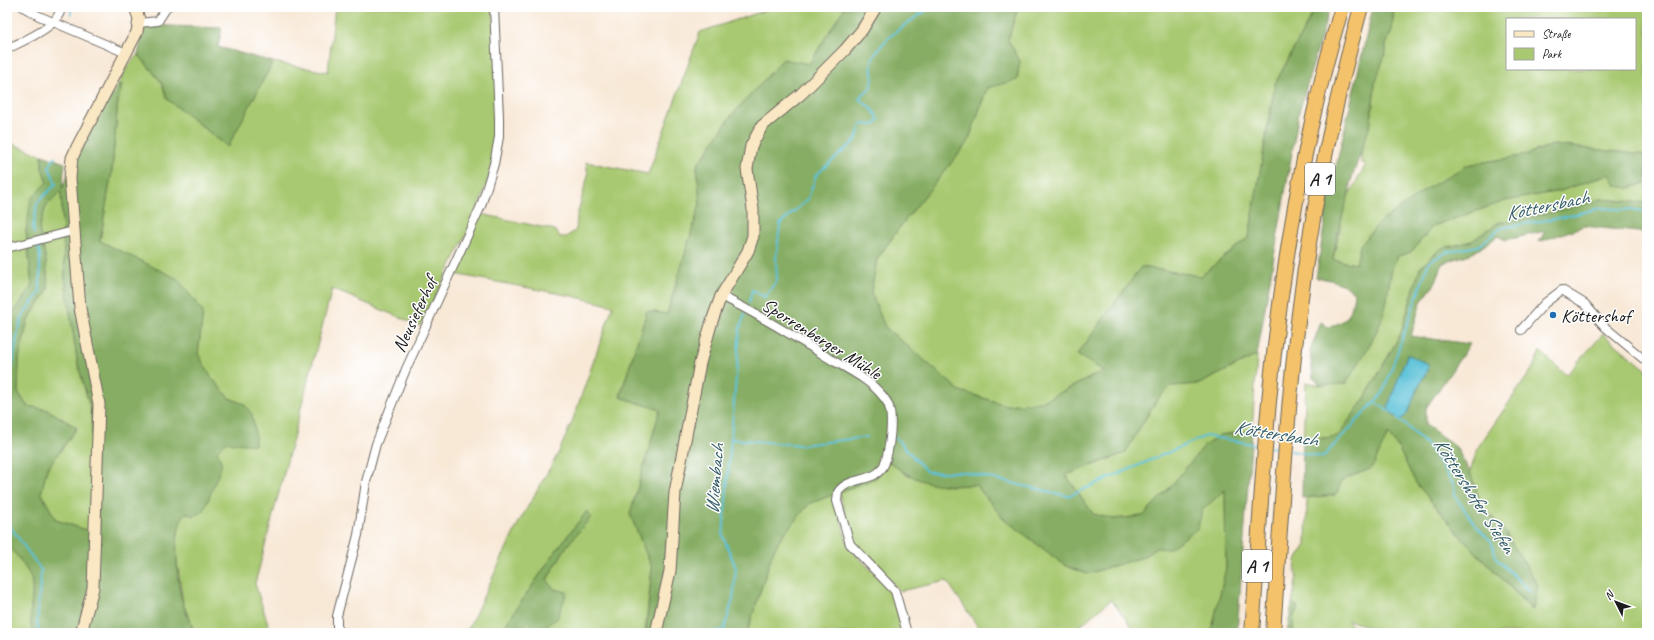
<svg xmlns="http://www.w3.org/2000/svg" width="1654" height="640" font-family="Caveat,sans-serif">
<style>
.green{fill:#a8c971;stroke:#627246;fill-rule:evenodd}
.forest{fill:#86ad63;stroke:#516440;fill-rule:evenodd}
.water{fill:#5bc1d8;stroke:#3c6e7a}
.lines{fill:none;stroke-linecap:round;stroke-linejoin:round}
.stream{stroke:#5bc1d8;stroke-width:2}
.street-casing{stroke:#69635d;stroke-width:10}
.secondary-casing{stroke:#69635d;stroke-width:13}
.highway-casing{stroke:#69635d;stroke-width:16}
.street{stroke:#fff;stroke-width:8}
.secondary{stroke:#fae7c3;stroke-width:11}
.highway{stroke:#f3c26a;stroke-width:14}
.poi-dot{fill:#1f6fb2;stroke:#fff;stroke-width:1.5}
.labels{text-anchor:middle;stroke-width:3;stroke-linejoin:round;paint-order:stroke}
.shield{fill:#fff;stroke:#606060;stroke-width:1}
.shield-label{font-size:18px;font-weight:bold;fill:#1c1c1c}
.street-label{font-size:19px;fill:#1c1c1c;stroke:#fff}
.poi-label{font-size:19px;fill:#1c1c1c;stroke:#fff;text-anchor:start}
.water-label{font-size:20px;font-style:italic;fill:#355e67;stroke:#fff}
</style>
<rect width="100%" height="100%" fill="#fff"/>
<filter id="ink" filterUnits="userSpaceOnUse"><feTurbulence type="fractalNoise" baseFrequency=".025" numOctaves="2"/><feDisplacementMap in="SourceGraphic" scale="8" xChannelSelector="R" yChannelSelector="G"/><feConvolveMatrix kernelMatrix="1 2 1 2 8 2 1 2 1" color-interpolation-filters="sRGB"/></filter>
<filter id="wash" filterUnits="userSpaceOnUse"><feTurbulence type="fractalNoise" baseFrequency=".012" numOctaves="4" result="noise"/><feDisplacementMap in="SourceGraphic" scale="16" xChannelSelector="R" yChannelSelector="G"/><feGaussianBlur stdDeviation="0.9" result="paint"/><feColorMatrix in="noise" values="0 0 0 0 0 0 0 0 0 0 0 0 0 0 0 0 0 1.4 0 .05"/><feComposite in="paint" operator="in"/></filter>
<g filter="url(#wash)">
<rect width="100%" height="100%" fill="#f8e8d6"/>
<g class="green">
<path d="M335,7H493C496,58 505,114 492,165C479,219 445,275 420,326L332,289L255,584L271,633H195L183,603L175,547L181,518L186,513L217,451L226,442L244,404L229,398L211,377L198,354L203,312L100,241L112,170L118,101L122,85H118L128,66L138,54L162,83L167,99L228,146L273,62L328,72Z"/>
<polygon points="775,7 845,7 809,64 731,116 697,166 700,204 667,314 647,311 620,396 660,410 630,514 652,568 645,633 512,633 517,625 539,629 554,589 547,580 587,511 558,548 500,633 466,633 519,522 558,454 572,422 613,306 572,296 454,274 481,214 555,230 560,237 566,237 576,230 577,216 588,175 586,162 648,174 700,32"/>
<polygon points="1018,7 1316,7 1275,84 1249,237 1201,276 1141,267 1078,355 1104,371 1041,402 1006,405 960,391 885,327 871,293 877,259 902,224 968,142 987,88 1020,61 1008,40"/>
<path d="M1394,7H1647V155L1553,145L1521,156L1467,165L1356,264L1333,260L1346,200L1366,164L1361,163V150L1371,122L1375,84L1386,51V45L1392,30ZM1507,19H1635V69H1507Z"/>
<polygon points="7,142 42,155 42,168 47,182 26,230 32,286 14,312 7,312"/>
<polygon points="1610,174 1629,188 1647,183 1647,203 1601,199 1555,212 1498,223 1472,241 1440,249 1420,268 1401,333 1365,398 1338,436 1303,441 1306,382 1321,385 1384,312 1393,264 1398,256 1411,252 1433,226 1505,201 1560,191"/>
<polygon points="61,191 65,279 78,365 91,411 98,534 56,520 41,493 47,469 77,428 48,410 27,406 18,392 19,358 28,320 48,290 46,261 39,229 46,206"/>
<polygon points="1603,334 1647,370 1647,633 1387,633 1348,620 1355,633 1293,633 1294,615 1298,607 1292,603 1297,577 1295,572 1296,560 1306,545 1307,498 1335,495 1342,480 1370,469 1388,433 1398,447 1416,483 1463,539 1532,610 1519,557 1505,532 1482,506 1470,472 1478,447 1533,368 1540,351 1566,375"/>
<polygon points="1257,355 1252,431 1220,435 1143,516 1113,519 1093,514 1066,475 1125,453 1156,401 1171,386 1199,384"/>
<polygon points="888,461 907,475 949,486 976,485 1003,518 1066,566 1087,574 1143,557 1156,548 1197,528 1202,510 1225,490 1226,568 1211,633 1137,633 1111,600 1071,633 982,633 947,581 900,591 853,542 840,496 841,491"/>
<polygon points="834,494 848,546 894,594 905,633 747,633 772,554 781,537 809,504"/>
<path d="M7,544C14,552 32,573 32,583C34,600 27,616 33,633H7Z"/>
</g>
<g class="forest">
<path d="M845,7H1018L1008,40L1020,61L1017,80L987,88L968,142L902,224L877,259L871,293L885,327L960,391L1006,405L1041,402L1104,371L1077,355L1141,267L1201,276L1249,237L1275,84L1316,7H1330L1299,112L1257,355L1199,384L1171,386L1156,401L1125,453L1066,475L1093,514L1113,519L1143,516L1171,486L1204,446L1220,435L1252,431L1237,633H1211L1226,568L1225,490L1202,510L1198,528L1169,549L1156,548L1143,557L1087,574L1066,566L1003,518L976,485C936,486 921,486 888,461L876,478L809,504L781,537L772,554L747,633H652L646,631L652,568L630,514L660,410L620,397L647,311L667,314L700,204L697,166L731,116L783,59L809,64Z"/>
<path d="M1373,7H1394L1392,30L1386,45V51L1375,84L1371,122L1350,184C1350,196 1345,205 1342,217C1338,231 1335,246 1333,260L1356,264L1360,245L1379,223L1425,190L1467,165L1521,156L1553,145L1647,155V183L1629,188L1616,186L1610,174L1560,191L1505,201L1433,226L1411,252L1398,256C1387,273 1390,294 1384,313C1376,338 1360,361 1346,384L1321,385L1313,378L1310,351L1321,322L1328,327C1350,321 1351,314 1354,293C1347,284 1328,278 1316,278L1328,201Z"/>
<polygon points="145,25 222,28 218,47 273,62 228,147 167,99 162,83 138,54"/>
<path d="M118,85H122L118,101L112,170L100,241L178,279L203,312L198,354L211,377L229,398L244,404L252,414L255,433V445L226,442L217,451L222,464L204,511L194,516L186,513C171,527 177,584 183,604C186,614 191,624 195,633H33C27,616 34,600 32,583C32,573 14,552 7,544V312H14L32,286L26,230L31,199L47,182L42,168V155L65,163L62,189L75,158ZM61,191L65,279L78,365L91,411L98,534L56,520L41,493L47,469L77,428L48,410L27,406L18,392L19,358L28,320L48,290L46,261L39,229L46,206Z"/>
<path d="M1601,199L1647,203V233L1584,226L1539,242L1545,231L1506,240L1498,236L1473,253L1443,263L1435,284L1421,302L1411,336L1470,344L1426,408V425L1456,447L1470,472L1482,506L1505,532L1538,585L1533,610L1463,539L1416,483L1398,447L1388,434L1374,464L1370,469L1342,480L1338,491L1335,495L1302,498L1303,441L1338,436L1365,398L1401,333L1420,268L1440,249L1472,241L1498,223L1555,212ZM1429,366L1415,394L1410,408L1396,418Z"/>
<polygon points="587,511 591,517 566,547 547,579 554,589 567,592 557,619 539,629 517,625 512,633 500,633 558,548"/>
<polygon points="1292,603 1298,607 1294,615 1293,633 1287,633"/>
</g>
<path class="water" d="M1407,355H1409L1428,364L1429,366L1415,394L1410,408L1404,418C1396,420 1391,414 1388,406Z"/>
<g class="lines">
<g class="stream">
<polyline points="71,15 71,7"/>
<polyline points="34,233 33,228 37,203 56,184 49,167 55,157"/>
<path d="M749,303L752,290L765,297L777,280L776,260L780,224L808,199L816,175L856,140L861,124L875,125L879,119L871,108L859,99C862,93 867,92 870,88C877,78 868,68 873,58C883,37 913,19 932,7"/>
<polyline points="1374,402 1390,411"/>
<polyline points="7,404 17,336 23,315 40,292 40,255 37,243"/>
<polyline points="1397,417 1428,446 1454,485 1455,496 1475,525 1491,541 1497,559 1530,592"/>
<polyline points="895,437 927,472 964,472 1068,496 1206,436 1259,445"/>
<polyline points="732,439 801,445 867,437"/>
<polyline points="1270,447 1281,449"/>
<polyline points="1291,451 1323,457 1383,393 1429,262 1447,252 1478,246 1501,228 1564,217 1601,208 1647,211"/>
<polyline points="7,522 41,570 37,623 39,633"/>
<polyline points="711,633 724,630 733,599 736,568 723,536 740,328 745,314"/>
</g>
</g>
</g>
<g filter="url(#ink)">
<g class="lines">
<g class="street-casing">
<g id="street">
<polyline points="23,7 39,16 126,53"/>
<polyline points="139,23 158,21 167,7"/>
<path d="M7,49C22,41 60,27 61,7"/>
<polyline points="7,248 73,231"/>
<path d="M721,296C758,314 792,335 827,357C847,369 874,381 887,402C895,415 889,453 884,465C876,483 848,476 838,492L837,501L850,544L895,591L907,633"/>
<polyline points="1521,330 1545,303 1562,290 1585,304 1605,327 1647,362"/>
<polyline points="337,633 337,616 358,535 366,482 376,444 406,369 481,206 494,164 499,137 499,117 494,7"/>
</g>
</g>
<g class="secondary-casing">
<g id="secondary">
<polyline points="81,633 93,588 99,404 80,308 70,178 72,158 77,147 137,32 139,19 135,7"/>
<polyline points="656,633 670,571 675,492 700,363 712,321 721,296 748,251 753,236 753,209 747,169 751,146 762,126 801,94 845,50 862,30 876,7"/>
</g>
</g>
<g class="highway-casing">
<g id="highway">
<path d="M1252,633C1259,540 1263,446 1274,354C1287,237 1308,119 1342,7"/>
<path d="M1273,633C1282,505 1288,376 1308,249C1321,168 1339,87 1361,7"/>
</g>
</g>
<use href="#street" class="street"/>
<use href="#secondary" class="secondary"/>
<use href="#highway" class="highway"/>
</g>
</g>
<circle class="poi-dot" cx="1553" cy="315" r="4"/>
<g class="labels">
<g class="shield">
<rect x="1305" y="163" width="30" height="32" rx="3"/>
<rect x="1242" y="550" width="30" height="32" rx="3"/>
</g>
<g class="shield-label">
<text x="1320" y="185">A 1</text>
<text x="1257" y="572">A 1</text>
</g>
<g class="street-label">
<text transform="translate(414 314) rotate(-65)" y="7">Neusieferhof</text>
<text transform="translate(822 338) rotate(32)" y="7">Sporrenberger Mühle</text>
</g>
<g class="poi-label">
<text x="1561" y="322">Köttershof</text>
</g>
<g class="water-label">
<text transform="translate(1547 205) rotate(-12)" y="7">Köttersbach</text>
<text transform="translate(1276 433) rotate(9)" y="7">Köttersbach</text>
<text transform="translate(714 479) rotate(-85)" y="7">Wiembach</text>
<text transform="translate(1475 495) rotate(57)" y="7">Köttershofer Siefen</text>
</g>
</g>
<rect width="1654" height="640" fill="none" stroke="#fff" stroke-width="24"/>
<rect x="1506" y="18" width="130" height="52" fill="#ffffff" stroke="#a4a4a4"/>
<rect x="1514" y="31" width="20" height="6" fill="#fae7c3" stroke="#a4a4a4"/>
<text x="1542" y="38" font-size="12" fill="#1c1c1c">Straße</text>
<rect x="1514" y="48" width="20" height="12" fill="#a8c971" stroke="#a4a4a4"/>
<text x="1542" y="58" font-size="12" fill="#1c1c1c">Park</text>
<g transform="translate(1616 602) rotate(312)" stroke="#ffffff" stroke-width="3" paint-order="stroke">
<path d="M0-3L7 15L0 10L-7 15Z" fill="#1c1c1c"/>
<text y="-6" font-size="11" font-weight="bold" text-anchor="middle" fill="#1c1c1c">N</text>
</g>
</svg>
